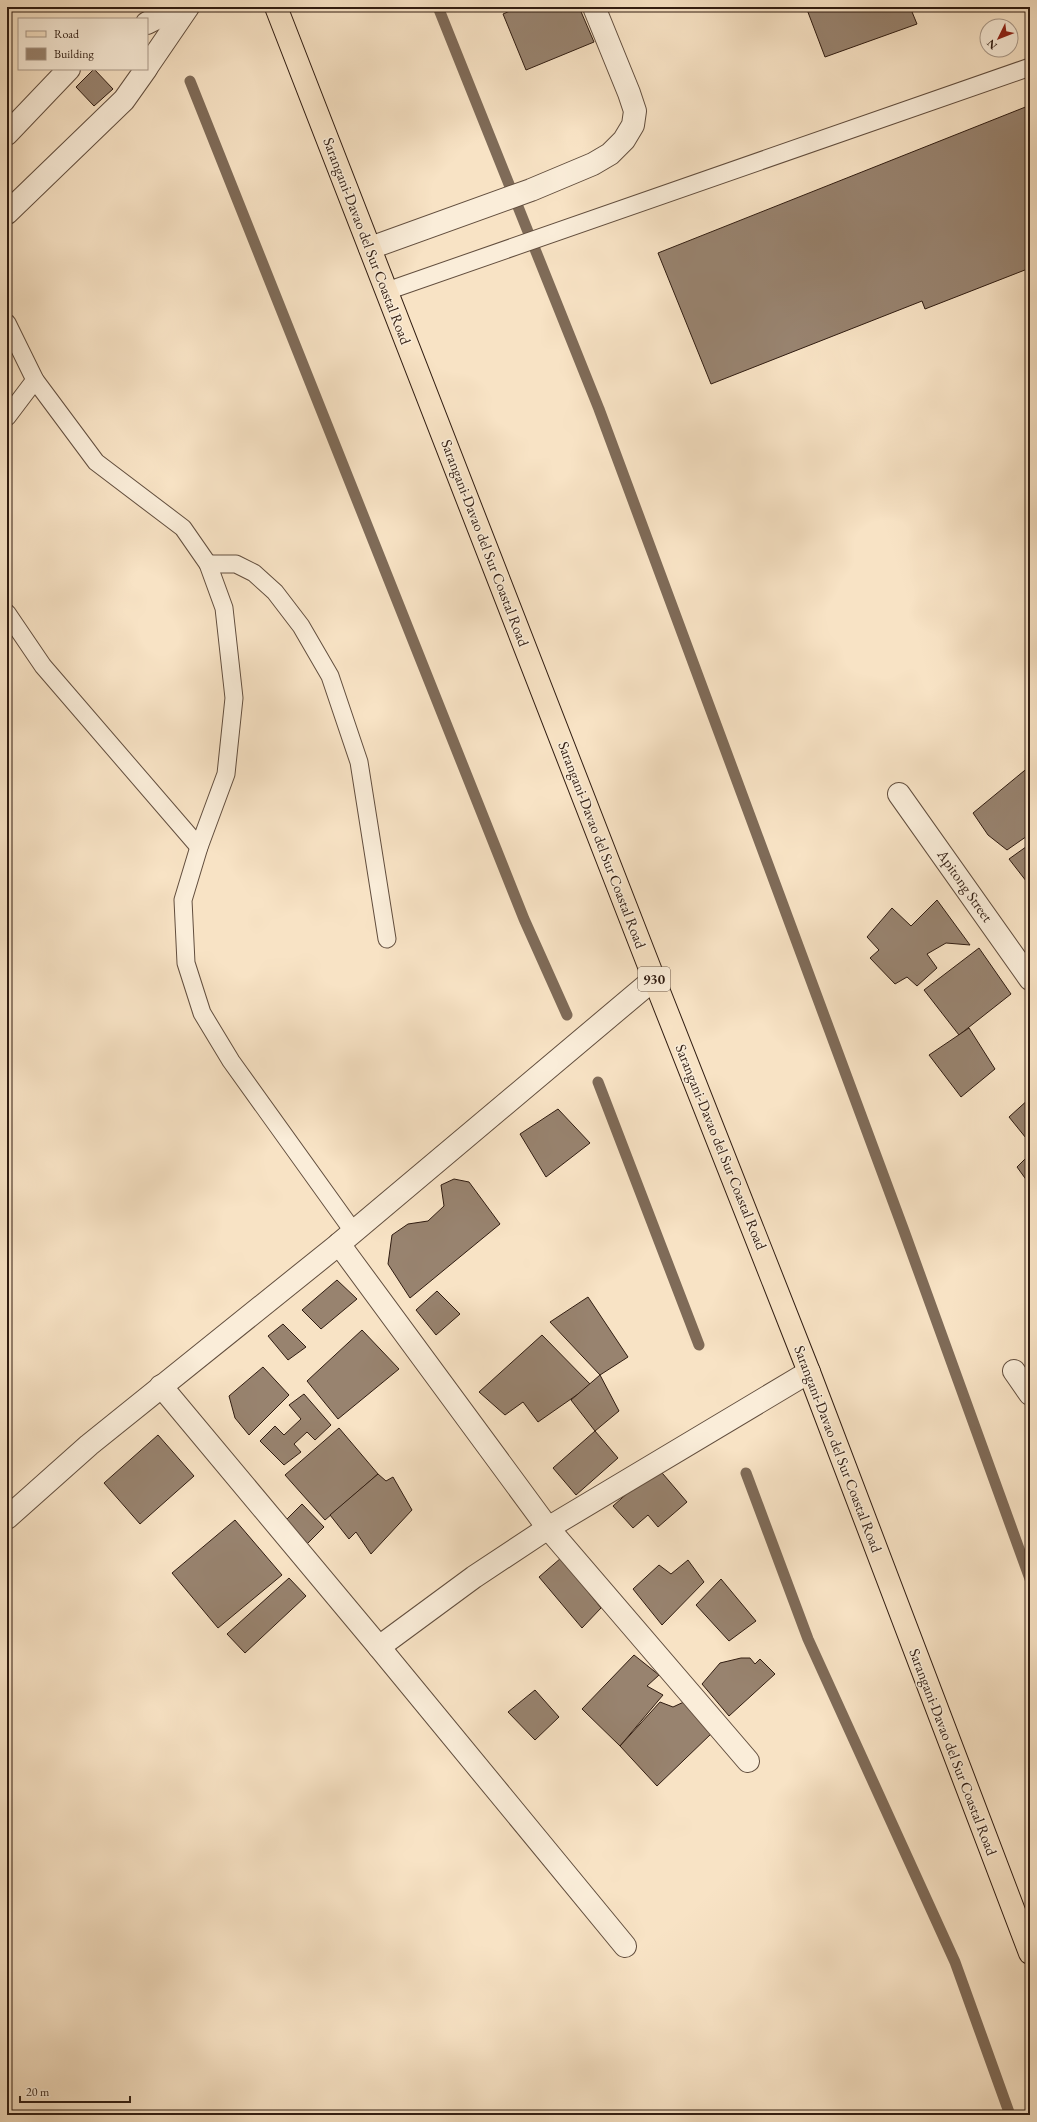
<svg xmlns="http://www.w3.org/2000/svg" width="1037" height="2122" font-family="'EB Garamond',serif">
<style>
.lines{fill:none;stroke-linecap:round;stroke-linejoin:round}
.stream{stroke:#7f6b58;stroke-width:11}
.building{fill:#98836f;stroke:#301c11}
.service-casing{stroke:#624e3e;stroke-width:19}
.minor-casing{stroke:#624e3e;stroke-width:24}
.primary-casing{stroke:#301c11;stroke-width:24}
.service{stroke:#faedd9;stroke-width:17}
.minor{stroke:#faedd9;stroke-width:22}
.primary{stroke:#f8e3c5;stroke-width:22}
.labels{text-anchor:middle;stroke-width:3;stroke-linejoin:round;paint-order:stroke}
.shield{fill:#faedd9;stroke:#6d5b4d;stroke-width:1}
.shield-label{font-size:14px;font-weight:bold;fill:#301c11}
.street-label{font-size:15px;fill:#301c11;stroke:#faedd9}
</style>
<rect width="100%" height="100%" fill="#f8e3c5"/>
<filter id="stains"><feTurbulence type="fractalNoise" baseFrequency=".005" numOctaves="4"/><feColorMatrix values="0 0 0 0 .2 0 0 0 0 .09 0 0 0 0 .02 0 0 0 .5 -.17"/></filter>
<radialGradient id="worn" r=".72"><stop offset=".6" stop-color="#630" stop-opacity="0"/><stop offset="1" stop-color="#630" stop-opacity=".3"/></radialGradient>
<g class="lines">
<g class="stream">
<polyline points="438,7 599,409 904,1231 1030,1579"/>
<polyline points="190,81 524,919 567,1015"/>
<polyline points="598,1082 699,1345"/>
<polyline points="746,1473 808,1639 955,1962 1010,2115"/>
</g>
</g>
<g class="building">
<polygon points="519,7 579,7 594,42 526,70 503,14"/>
<polygon points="806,7 910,7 917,24 825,57"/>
<polygon points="94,69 113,89 94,106 76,87"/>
<polygon points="1028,106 1030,110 1030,268 925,309 922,301 711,384 658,253"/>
<polygon points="1030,766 1030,834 1007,850 988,835 973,813"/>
<polygon points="1030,844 1030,886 1009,859"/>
<polygon points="937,900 970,945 946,943 927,954 937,968 917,986 907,977 895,984 870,958 879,950 867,937 892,908 911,926"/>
<polygon points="979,948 1011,994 959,1035 924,990"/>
<polygon points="969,1028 995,1069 961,1097 929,1055"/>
<polygon points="1030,1098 1030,1143 1009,1117"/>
<polygon points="558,1109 590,1143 546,1177 520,1134"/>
<polygon points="1030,1154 1030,1185 1017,1167"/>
<polygon points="454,1179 469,1182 500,1224 410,1298 388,1264 392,1235 408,1224 428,1221 444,1206 441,1185"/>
<polygon points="337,1280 357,1299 321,1329 302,1310"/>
<polygon points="437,1291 460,1314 436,1335 416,1310"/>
<polygon points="588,1297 628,1357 600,1375 550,1322"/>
<polygon points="283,1324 306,1347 288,1360 268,1336"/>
<polygon points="362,1330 399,1369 338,1419 307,1381"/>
<polygon points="542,1335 591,1385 538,1422 523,1402 505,1415 479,1392"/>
<polygon points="263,1367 289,1395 249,1435 235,1418 229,1396"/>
<polygon points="600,1375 619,1411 595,1431 571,1400"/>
<polygon points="304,1394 331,1425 315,1440 307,1432 294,1444 301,1452 284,1465 260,1441 275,1426 284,1435 301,1419 289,1405"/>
<polygon points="339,1428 378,1474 325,1520 285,1475"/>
<polygon points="595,1431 618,1458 576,1495 553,1468"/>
<polygon points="158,1435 194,1476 140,1524 104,1483"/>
<polygon points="657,1467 687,1502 658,1527 648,1515 633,1528 613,1506"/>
<polygon points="378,1474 386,1481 393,1477 412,1510 371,1554 356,1532 349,1539 330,1515"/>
<polygon points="302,1504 324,1527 306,1545 284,1522"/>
<polygon points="235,1520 282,1575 218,1628 172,1573"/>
<polygon points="561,1558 601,1608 582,1628 539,1577"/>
<polygon points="688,1560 704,1582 662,1625 633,1589 659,1565 671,1574"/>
<polygon points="289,1578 306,1596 245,1653 227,1634"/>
<polygon points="721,1579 756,1621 729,1641 696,1605"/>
<polygon points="634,1655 659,1675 647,1686 663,1695 620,1746 582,1709"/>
<polygon points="741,1658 750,1658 755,1664 760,1659 775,1674 729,1716 702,1684 720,1663"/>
<polygon points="535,1690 559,1717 535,1740 508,1712"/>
<polygon points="686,1701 712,1733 657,1786 620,1746 660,1702 673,1707"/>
</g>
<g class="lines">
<g class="service-casing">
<g id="service">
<polyline points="387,291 1030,67"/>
<polyline points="7,323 35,380 96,462 183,528 208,564 224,608 234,698 226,774 199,847 183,900 186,963 202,1013 231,1061 353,1231"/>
<polyline points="7,417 35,380"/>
<polyline points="208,564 236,564 254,573 275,592 301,626 330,676 359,762 387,939"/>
<polyline points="7,613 43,666 199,847"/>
</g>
</g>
<g class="minor-casing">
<g id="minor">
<polyline points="147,23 179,7"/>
<polyline points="147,67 188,7"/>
<polyline points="7,134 69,69"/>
<polyline points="7,213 124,100 146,69"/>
<polyline points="370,248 531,190 593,164 610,154 624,140 633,125 635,111 629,93 594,7"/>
<polyline points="899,794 1030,979"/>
<polyline points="339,1244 548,1528 748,1761"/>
<polyline points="1014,1371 1030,1394"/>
<polyline points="161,1386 379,1647 625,1946"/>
<polyline points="7,1518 89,1445 339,1244 654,979"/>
<polyline points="379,1647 474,1577 548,1528 809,1372"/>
</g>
</g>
<g class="primary-casing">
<polyline id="primary" points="276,7 654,979 809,1372 1030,1953"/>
</g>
<use href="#service" class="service"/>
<use href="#minor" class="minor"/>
<use href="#primary" class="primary"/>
</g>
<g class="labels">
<rect class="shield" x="638" y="967" width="32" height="24" rx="3"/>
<g class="shield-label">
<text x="654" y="984">930</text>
</g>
<g class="street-label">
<text transform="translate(367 241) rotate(69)" y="5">Sarangani-Davao del Sur Coastal Road</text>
<text transform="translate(485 543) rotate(69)" y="5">Sarangani-Davao del Sur Coastal Road</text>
<text transform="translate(602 845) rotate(69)" y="5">Sarangani-Davao del Sur Coastal Road</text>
<text transform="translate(965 886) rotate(55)" y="5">Apitong Street</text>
<text transform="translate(721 1147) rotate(68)" y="5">Sarangani-Davao del Sur Coastal Road</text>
<text transform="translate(838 1449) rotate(69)" y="5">Sarangani-Davao del Sur Coastal Road</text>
<text transform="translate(953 1752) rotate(69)" y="5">Sarangani-Davao del Sur Coastal Road</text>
</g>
</g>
<rect width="1037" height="2122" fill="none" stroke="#f8e3c5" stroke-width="24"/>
<rect x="8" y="8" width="1021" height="2106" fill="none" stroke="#301c11" stroke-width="2"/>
<rect x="12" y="12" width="1013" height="2098" fill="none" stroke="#301c11"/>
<rect x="18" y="18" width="130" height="52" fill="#faedd9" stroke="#a99989"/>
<rect x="26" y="31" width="20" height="6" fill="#f8e3c5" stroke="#a99989"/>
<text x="54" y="38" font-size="12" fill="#301c11">Road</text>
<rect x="26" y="48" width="20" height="12" fill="#98836f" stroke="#a99989"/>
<text x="54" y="58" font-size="12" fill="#301c11">Building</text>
<g transform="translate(999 38) rotate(227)"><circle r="19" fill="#faedd9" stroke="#a99989"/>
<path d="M0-3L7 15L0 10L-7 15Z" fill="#8f2418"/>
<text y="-6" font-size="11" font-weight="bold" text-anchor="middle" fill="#301c11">N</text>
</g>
<path d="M20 2096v6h110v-6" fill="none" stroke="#301c11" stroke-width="2"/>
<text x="26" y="2096" font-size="12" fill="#301c11" stroke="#faedd9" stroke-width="3" paint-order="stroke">20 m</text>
<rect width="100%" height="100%" filter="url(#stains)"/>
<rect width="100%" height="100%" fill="url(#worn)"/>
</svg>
